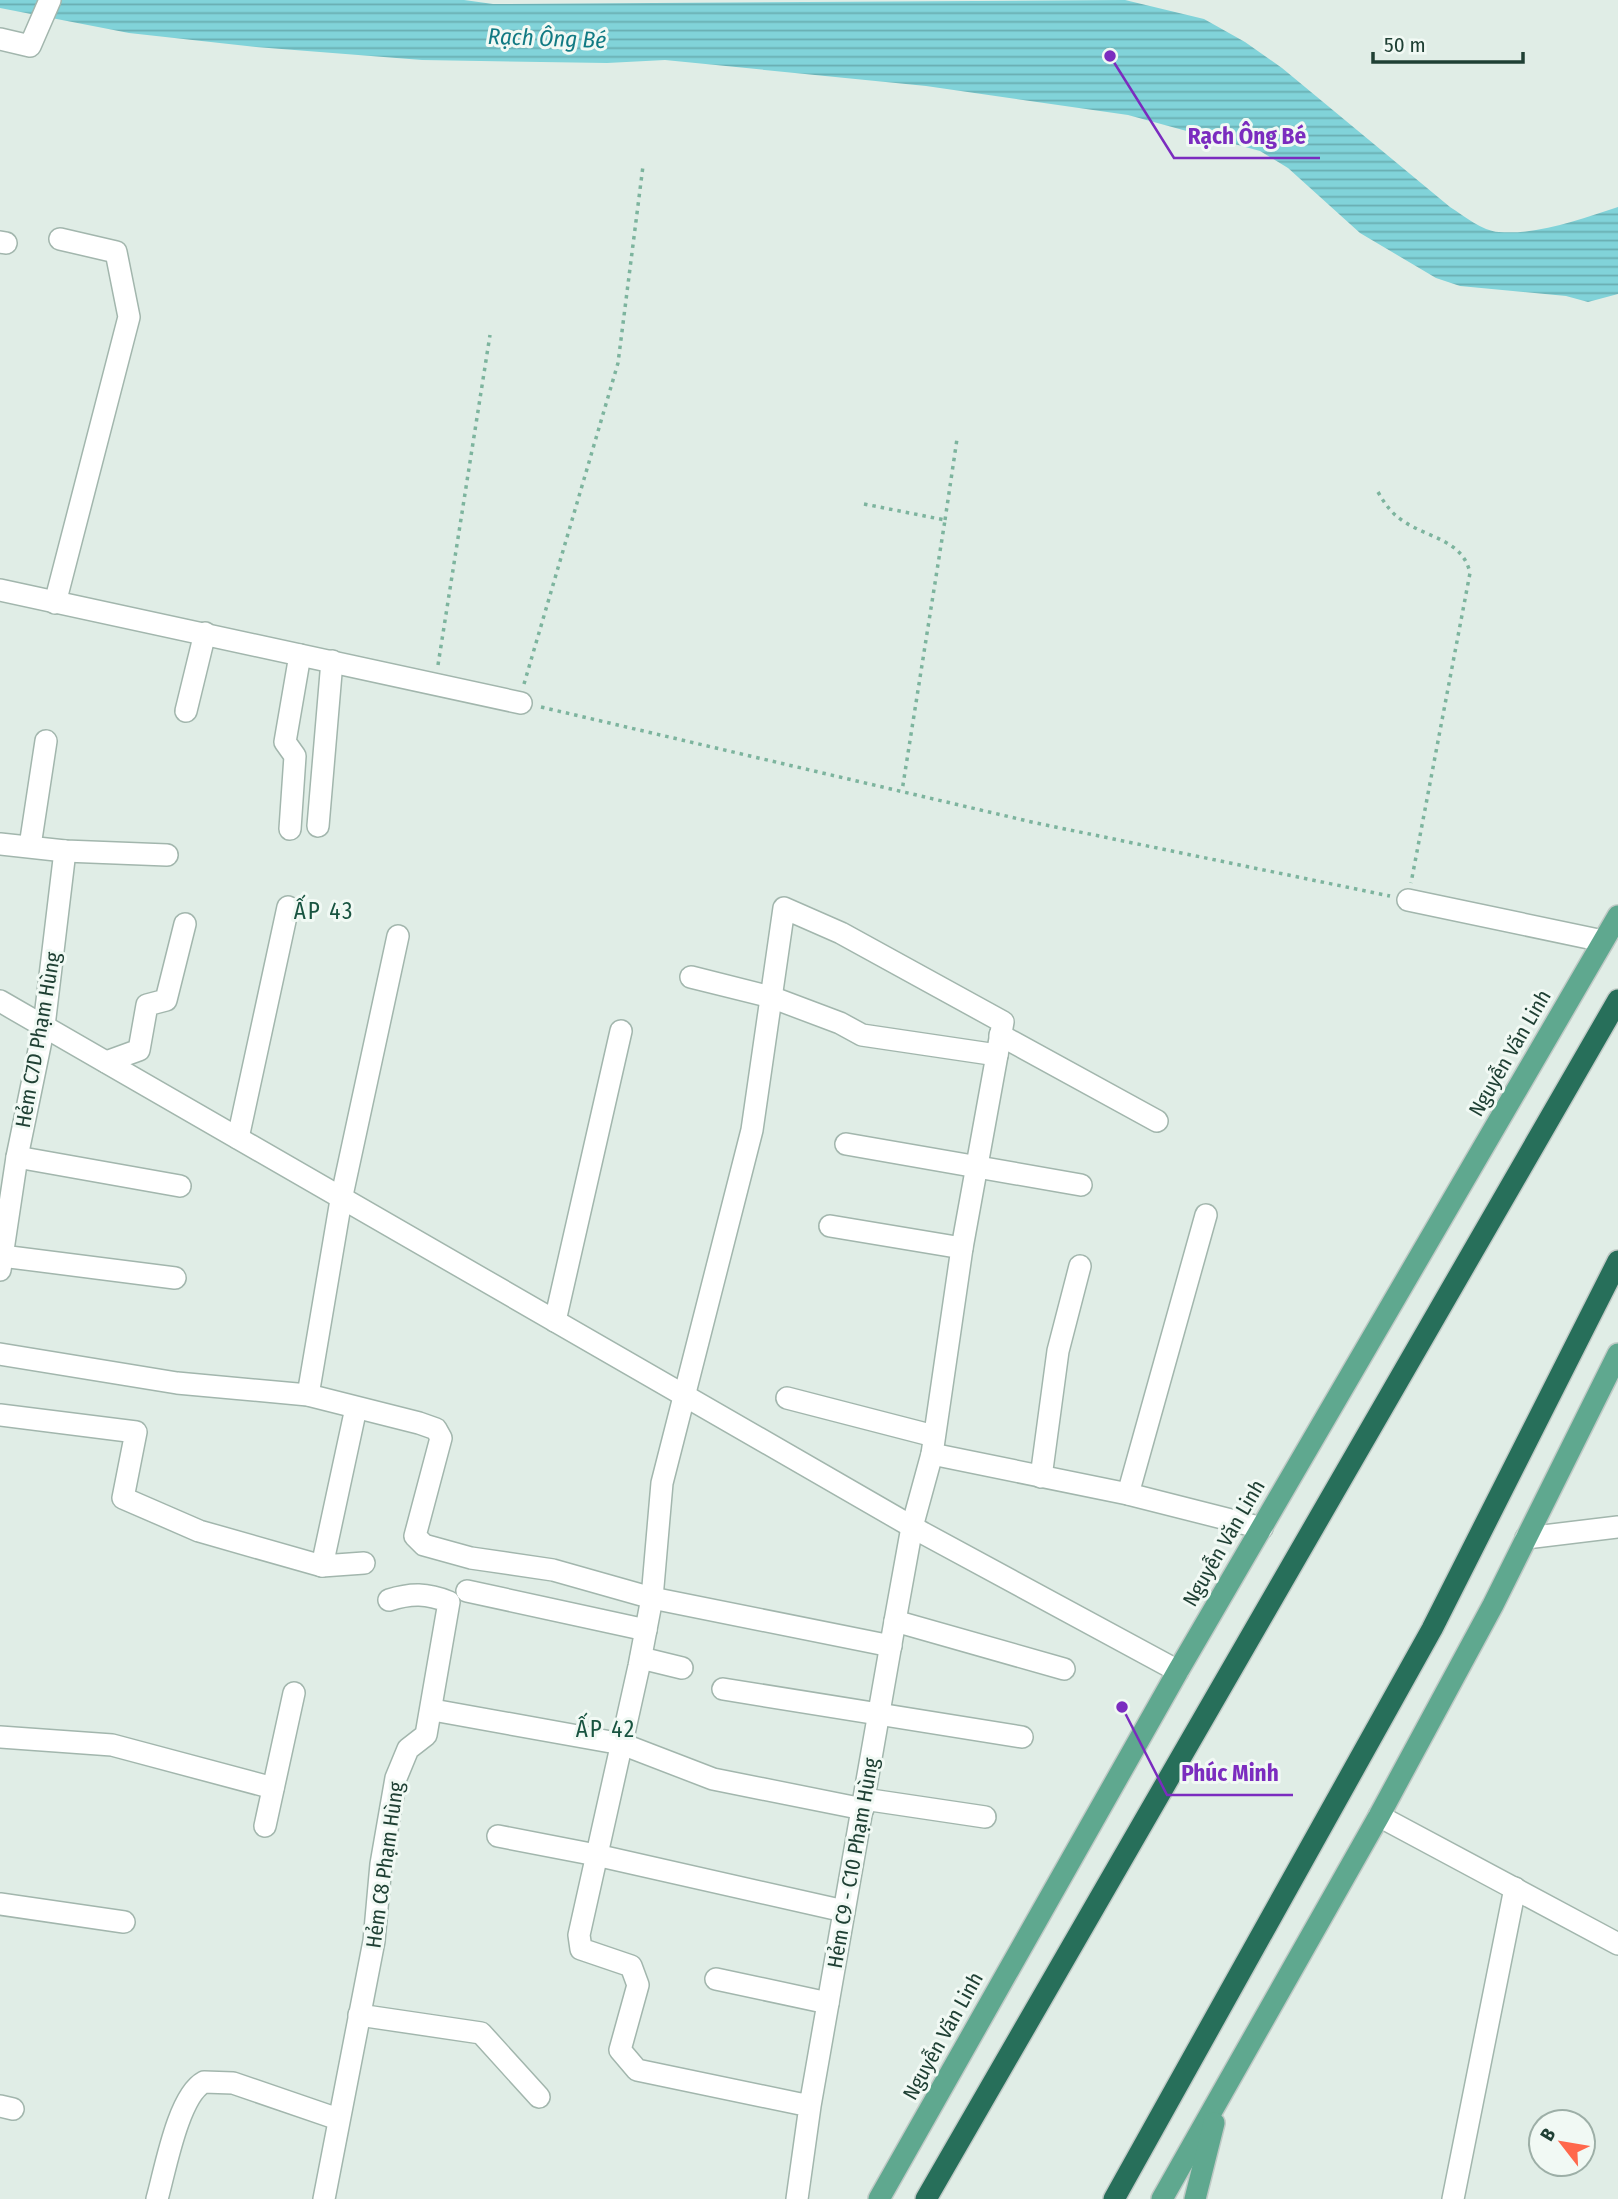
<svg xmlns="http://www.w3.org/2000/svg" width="1618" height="2199" font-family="'Fira Sans Condensed',sans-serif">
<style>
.water{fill:url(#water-rules)}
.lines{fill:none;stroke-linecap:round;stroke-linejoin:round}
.minor-casing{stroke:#a2b6ad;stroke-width:24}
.major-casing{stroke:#c0cac6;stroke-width:24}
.highway-casing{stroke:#c0cac6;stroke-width:24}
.path{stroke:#7db49e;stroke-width:3.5;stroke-dasharray:3.5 5;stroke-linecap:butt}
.minor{stroke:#fff;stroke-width:21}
.major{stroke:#5fa88f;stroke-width:21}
.highway{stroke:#276f5a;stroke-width:21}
.labels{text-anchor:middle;stroke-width:6;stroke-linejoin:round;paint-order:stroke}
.street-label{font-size:21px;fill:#1f4034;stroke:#f1f9f4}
.water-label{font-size:23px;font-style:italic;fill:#117a83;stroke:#f1f9f4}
.neighbourhood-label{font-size:23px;letter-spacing:2px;fill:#185440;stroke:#f1f9f4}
.leader{fill:none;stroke:#7b2cbf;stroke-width:2.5}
.callout-dot{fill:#7b2cbf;stroke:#f1f9f4;stroke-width:2.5}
.callout-label{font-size:23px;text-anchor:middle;font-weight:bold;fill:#7b2cbf;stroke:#f1f9f4;stroke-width:6;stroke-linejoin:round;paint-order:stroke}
</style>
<defs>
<pattern id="water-rules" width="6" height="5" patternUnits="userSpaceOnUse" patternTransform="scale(1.75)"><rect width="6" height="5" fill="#81d3d9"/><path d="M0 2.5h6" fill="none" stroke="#69adb1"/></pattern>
</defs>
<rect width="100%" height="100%" fill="#e0ede6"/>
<path class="water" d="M0,0H464L493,4L1125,0L1204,19L1245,42L1282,68L1450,207C1464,216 1482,231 1499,232C1540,235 1580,219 1618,207V294L1588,302L1566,296L1460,286L1436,278L1360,233L1288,168L1260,151L1128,115L926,86L665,60L607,63L422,60L256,47L129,33L0,8Z"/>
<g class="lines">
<g class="minor-casing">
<g id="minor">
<polyline points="0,39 30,46 50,0"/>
<polyline points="0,242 6,243"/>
<polyline points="0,590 521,703"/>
<polyline points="55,603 129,317 116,252 60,239"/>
<polyline points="186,711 205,633"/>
<polyline points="318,826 332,661"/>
<polyline points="290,829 295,756 285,742 300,655"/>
<polyline points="0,844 65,851 167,855"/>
<polyline points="30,846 46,741"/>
<polyline points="1408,900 1603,941"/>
<polyline points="691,977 771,997 840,1023 862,1035 997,1055"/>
<polyline points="0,1001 923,1533 1178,1671"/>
<polyline points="1000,1035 1157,1121"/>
<polyline points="106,1062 139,1050 147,1005 166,1000 185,924"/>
<polyline points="238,1138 288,907"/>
<polyline points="846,1144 1081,1185"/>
<polyline points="17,1157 180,1186"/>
<polyline points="830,1226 962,1248"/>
<polyline points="2,1256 175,1278"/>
<polyline points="0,1270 17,1157 44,1026 65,851"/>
<polyline points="555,1321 621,1031"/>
<polyline points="0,1354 177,1383 308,1395 419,1423 436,1429 441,1438 415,1536 424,1545 471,1558 553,1570 652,1598 891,1646"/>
<polyline points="308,1395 341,1200 398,936"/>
<polyline points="787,1398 934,1436"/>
<polyline points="356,1408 322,1566 364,1563"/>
<polyline points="0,1415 136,1432 123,1498 199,1531 322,1566"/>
<polyline points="932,1454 1128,1494 1262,1528"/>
<polyline points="1041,1477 1058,1351 1080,1266"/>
<polyline points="1128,1494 1206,1215"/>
<polyline points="1526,1538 1618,1527"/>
<polyline points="467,1591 646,1630"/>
<polyline points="895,1621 1064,1669"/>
<polyline points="641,1658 682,1668"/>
<polyline points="723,1689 1022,1737"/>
<polyline points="433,1710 622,1744 713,1779 863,1809"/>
<polyline points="0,1737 112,1745 273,1788"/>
<polyline points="864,1799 985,1817"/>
<polyline points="1379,1816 1618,1944"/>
<polyline points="265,1826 294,1693"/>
<polyline points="498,1836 596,1855 844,1911"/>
<polyline points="0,1904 124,1922"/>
<polyline points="716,1979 828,2003"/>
<polyline points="359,2015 481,2033 539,2097"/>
<polyline points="0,2106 13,2109"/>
<path d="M157,2199C165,2171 178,2096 204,2082L233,2083L338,2119"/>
<path d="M324,2199L374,1941L381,1864L396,1778L408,1749L426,1735L449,1602C427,1593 411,1593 389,1600"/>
<polyline points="797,2199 810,2106 895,1621 912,1527 932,1454 962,1248 1003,1022 841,933 784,908 752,1130 662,1483 652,1598 639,1666 579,1935 581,1949 631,1966 638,1985 620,2050 637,2070 810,2106"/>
<polyline points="1453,2199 1515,1888"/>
</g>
</g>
<g class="major-casing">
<g id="major">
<polyline points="879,2199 1178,1671 1618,916"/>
<polyline points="1162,2199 1379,1816 1493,1605 1618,1354"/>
<polyline points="1195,2199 1214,2123"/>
</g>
</g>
<g class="highway-casing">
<g id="highway">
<polyline points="926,2199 1618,1000"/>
<polyline points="1114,2199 1432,1629 1618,1261"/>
</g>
</g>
<g class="path">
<path d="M1378,492C1385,504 1391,513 1403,521C1428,538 1463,540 1470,573L1411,883"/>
<polyline points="864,504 945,520 902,791"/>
<polyline points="945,520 957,439"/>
<polyline points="438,665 490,335"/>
<polyline points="524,684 618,363 643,166"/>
<polyline points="541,707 1036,823 1390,896"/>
</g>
<use href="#minor" class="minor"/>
<use href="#major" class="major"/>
<use href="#highway" class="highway"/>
</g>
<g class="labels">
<g class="street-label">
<text transform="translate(38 1040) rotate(-80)" y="7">Hẻm C7D Phạm Hùng</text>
<text transform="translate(1510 1053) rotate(-60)" y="7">Nguyễn Văn Linh</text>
<text transform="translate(1224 1543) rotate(-60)" y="7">Nguyễn Văn Linh</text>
<text transform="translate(853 1863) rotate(-80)" y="7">Hẻm C9 - C10 Phạm Hùng</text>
<text transform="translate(385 1865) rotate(-82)" y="7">Hẻm C8 Phạm Hùng</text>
<text transform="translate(943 2036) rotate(-61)" y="7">Nguyễn Văn Linh</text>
</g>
<g class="water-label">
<text transform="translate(547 38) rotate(2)" y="8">Rạch Ông Bé</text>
</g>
<g class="neighbourhood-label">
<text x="324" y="919">ẤP 43</text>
<text x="606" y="1737">ẤP 42</text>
</g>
</g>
<path class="leader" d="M1110 56L1174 158H1320M1122 1707L1167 1795H1293"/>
<g class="callout-dot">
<circle cx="1110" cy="56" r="7"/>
<circle cx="1122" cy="1707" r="7"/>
</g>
<g class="callout-label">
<text x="1247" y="144">Rạch Ông Bé</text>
<text x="1230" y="1781">Phúc Minh</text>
</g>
<g transform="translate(1562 2143) rotate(301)"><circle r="33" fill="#f1f9f4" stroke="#9dafa7" stroke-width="2"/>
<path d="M0-5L12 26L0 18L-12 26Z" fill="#ff684c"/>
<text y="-10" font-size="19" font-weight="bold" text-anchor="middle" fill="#1f4034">B</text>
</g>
<path d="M1373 52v10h150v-10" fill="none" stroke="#1f4034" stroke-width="3.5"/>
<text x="1384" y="52" font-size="21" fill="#1f4034" stroke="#f1f9f4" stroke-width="5" paint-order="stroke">50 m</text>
</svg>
